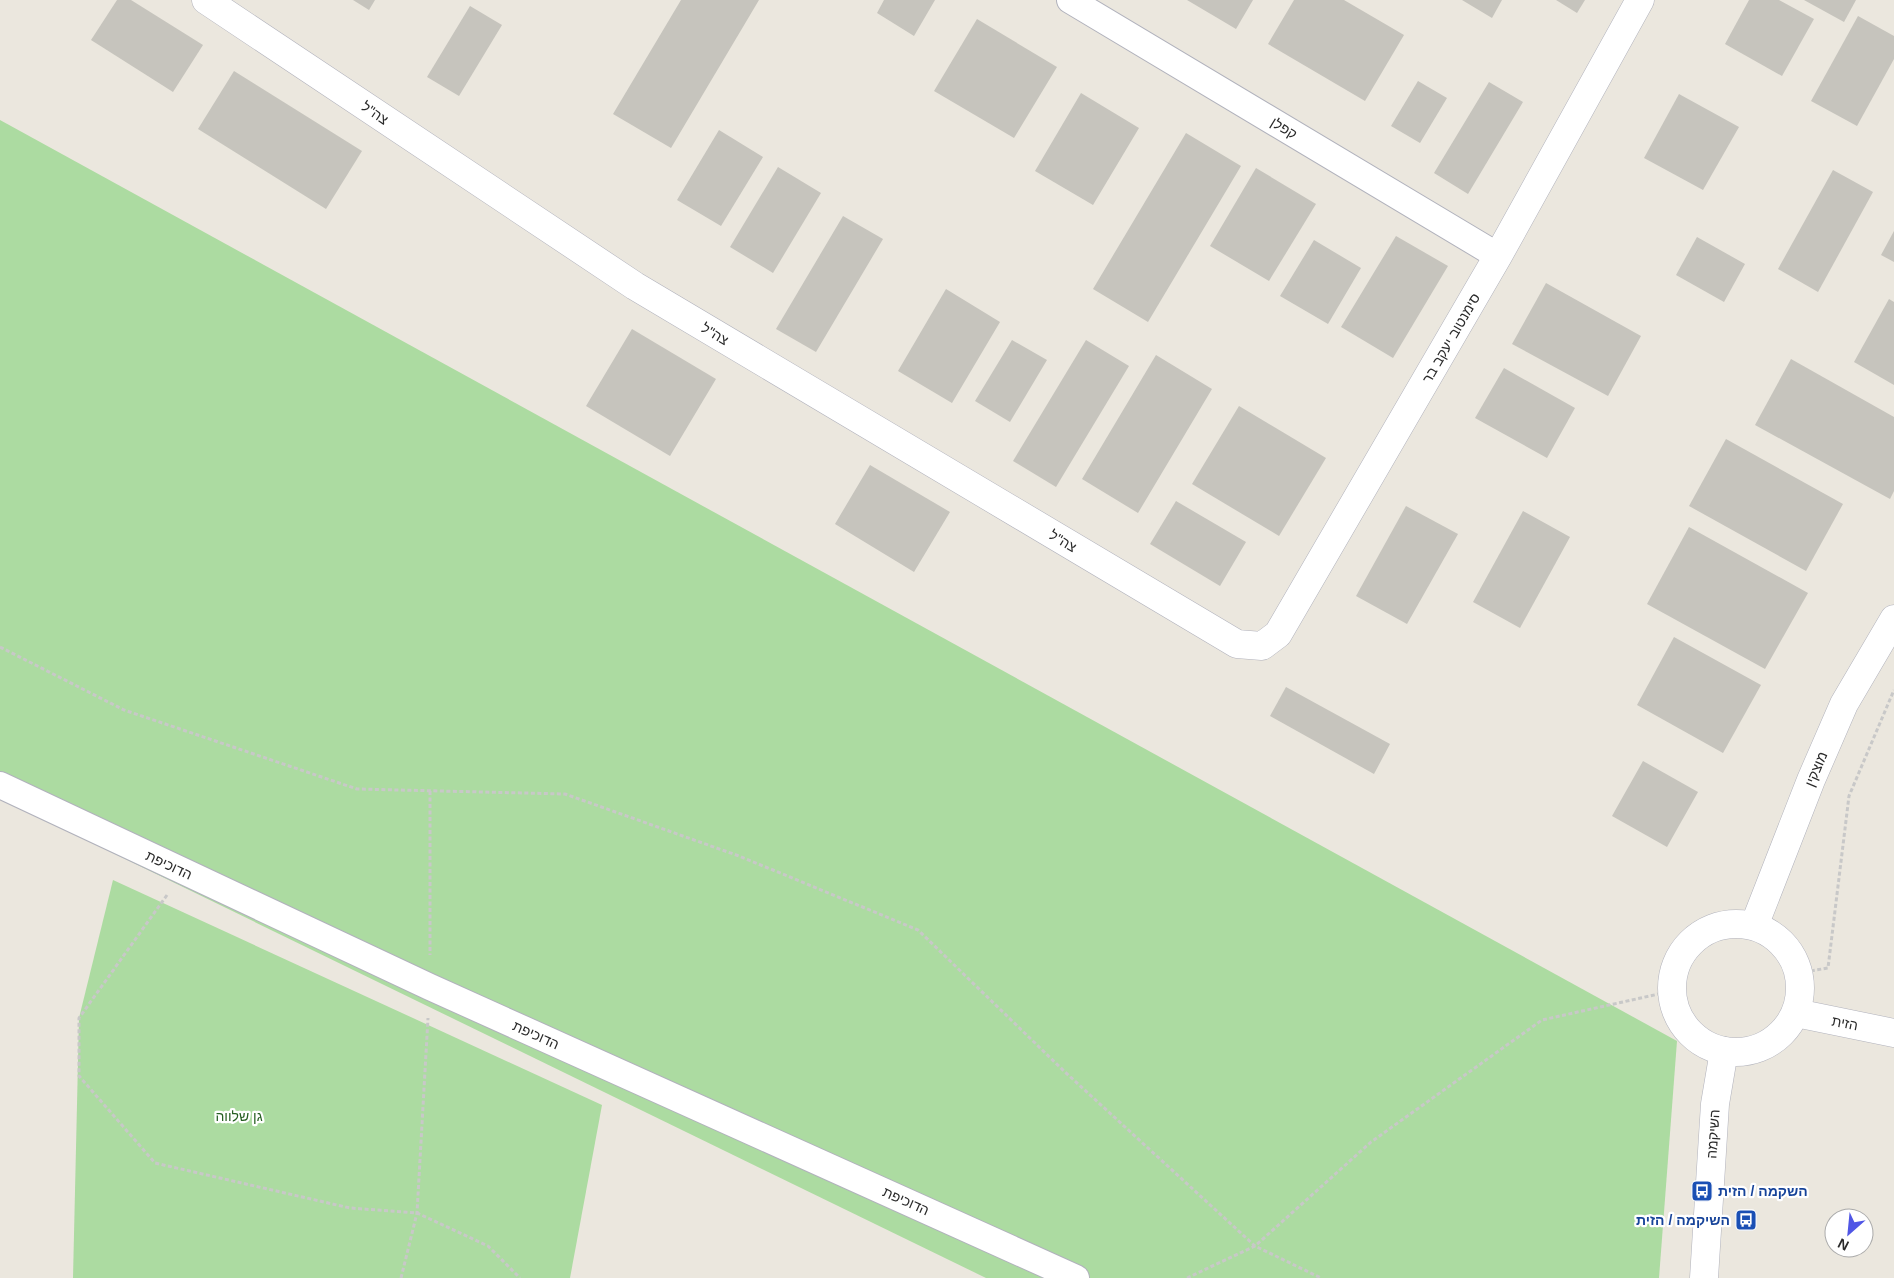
<svg xmlns="http://www.w3.org/2000/svg" width="1894" height="1278" font-family="Arial,Heebo,sans-serif">
<style>
.green{fill:#acdba1}
.building{fill:#c6c4bd}
.lines{fill:none;stroke-linecap:round;stroke-linejoin:round}
.street-casing{stroke:#b1b2bc;stroke-width:28}
.secondary-casing{stroke:#b1b2bc;stroke-width:29}
.path{stroke:#c8c8c8;stroke-width:3;stroke-dasharray:4 2.5;stroke-linecap:butt}
.street{stroke:#fff;stroke-width:26}
.secondary{stroke:#fff;stroke-width:28}
.labels{text-anchor:middle;stroke-width:4.5;stroke-linejoin:round;paint-order:stroke}
.street-label{font-size:14px;fill:#2a2a2a;stroke:#fff}
.park-label{font-size:14px;fill:#265f22;stroke:#fff}
.transit-label{font-size:14px;font-weight:bold;fill:#164399;stroke:#fff;text-anchor:start}
</style>
<rect width="100%" height="100%" fill="#ebe7de"/>
<g class="green">
<polygon points="0,120 1677,1041 1659,1278 986,1278 0,798"/>
<polygon points="113,880 602,1105 570,1278 73,1278 79,1018"/>
</g>
<g class="building">
<polygon points="117,0 131,0 203,45 173,92 91,40"/>
<polygon points="353,0 375,0 369,10"/>
<polygon points="681,0 759,0 671,148 613,114"/>
<polygon points="884,0 935,0 914,36 877,13"/>
<polygon points="1187,0 1253,0 1236,29"/>
<polygon points="1294,0 1344,0 1404,35 1365,101 1268,44"/>
<polygon points="1462,0 1502,0 1492,18"/>
<polygon points="1556,0 1585,0 1577,13"/>
<polygon points="1749,0 1779,0 1814,19 1782,76 1725,44"/>
<polygon points="1804,0 1856,0 1844,22"/>
<polygon points="470,6 502,25 459,96 427,77"/>
<polygon points="1858,16 1894,36 1894,59 1857,126 1811,101"/>
<polygon points="977,19 1057,67 1014,138 934,91"/>
<polygon points="234,71 362,151 326,209 198,129"/>
<polygon points="1418,81 1447,98 1420,143 1391,126"/>
<polygon points="1489,82 1523,102 1468,194 1434,173"/>
<polygon points="1081,93 1139,128 1093,205 1035,171"/>
<polygon points="1679,94 1739,127 1703,190 1644,158"/>
<polygon points="719,130 763,157 721,226 677,200"/>
<polygon points="1186,133 1241,166 1148,322 1093,289"/>
<polygon points="778,167 821,193 773,273 730,247"/>
<polygon points="1256,168 1316,204 1269,281 1210,246"/>
<polygon points="1833,170 1873,192 1818,292 1778,269"/>
<polygon points="843,216 883,239 816,352 776,329"/>
<polygon points="1894,231 1894,262 1881,255"/>
<polygon points="1396,236 1448,266 1393,358 1341,327"/>
<polygon points="1697,237 1745,264 1724,302 1676,275"/>
<polygon points="1314,240 1361,268 1328,324 1280,296"/>
<polygon points="1546,283 1641,336 1608,396 1512,344"/>
<polygon points="946,289 1000,322 952,403 898,371"/>
<polygon points="1889,299 1894,302 1894,385 1854,362"/>
<polygon points="632,329 716,379 670,456 586,406"/>
<polygon points="1012,340 1047,360 1010,422 975,401"/>
<polygon points="1086,340 1129,366 1056,487 1013,461"/>
<polygon points="1156,355 1212,389 1138,513 1082,479"/>
<polygon points="1791,359 1894,417 1894,491 1890,499 1755,425"/>
<polygon points="1504,368 1575,408 1547,458 1475,418"/>
<polygon points="1239,406 1326,458 1279,536 1192,484"/>
<polygon points="1726,439 1843,504 1806,571 1689,506"/>
<polygon points="870,465 950,512 914,572 835,524"/>
<polygon points="1176,501 1246,542 1220,586 1150,544"/>
<polygon points="1406,506 1458,534 1407,624 1356,596"/>
<polygon points="1523,511 1570,537 1520,628 1473,602"/>
<polygon points="1689,527 1808,593 1765,669 1647,604"/>
<polygon points="1674,637 1761,685 1723,753 1637,705"/>
<polygon points="1286,687 1390,744 1374,774 1270,716"/>
<polygon points="1643,761 1698,792 1667,847 1612,816"/>
</g>
<g class="lines">
<g class="street-casing">
<g id="street">
<polyline points="1070,0 1498,256"/>
<polyline points="0,785 430,987 1076,1278"/>
</g>
</g>
<g class="secondary-casing">
<g id="secondary">
<polyline points="206,0 635,286 1237,644 1262,646 1278,634 1498,256 1640,0"/>
<circle cx="1736" cy="988" r="64"/>
<polyline points="1754,926 1811,780 1844,704 1894,619"/>
<polyline points="1796,1013 1894,1033"/>
<polyline points="1704,1278 1715,1104 1724,1051"/>
</g>
</g>
<g class="path">
<polyline points="0,647 124,710 357,789 565,794 739,856 918,930 1065,1072 1255,1246 1321,1278"/>
<polyline points="430,791 430,955"/>
<polyline points="167,895 79,1018 79,1076 155,1163 350,1208 417,1213 488,1246 520,1278"/>
<polyline points="1798,973 1828,968 1849,796 1894,690"/>
<polyline points="401,1278 417,1213 428,1018"/>
<polyline points="1187,1278 1255,1246 1371,1142 1542,1020 1672,991"/>
</g>
<use href="#street" class="street"/>
<use href="#secondary" class="secondary"/>
</g>
<defs>
<g id="bus-square" transform="scale(1.125)"><rect x="-9" y="-9" width="18" height="18" rx="4" fill="#1a4fb4" stroke="#fff"/><path d="M-5-6H5V4H4V6H2V4H-2V6H-4V4H-5ZM-3.5-4V0h7V-4ZM-3.5 1.2v1.5H-2V1.2ZM2 1.2v1.5H3.5V1.2Z" fill="#fff"/></g>
</defs>
<g fill-rule="evenodd">
<use href="#bus-square" x="1702" y="1191"/>
<use href="#bus-square" x="1746" y="1220"/>
</g>
<g class="labels">
<g class="street-label">
<text transform="translate(375 113) rotate(34)" y="5">צה"ל</text>
<text transform="translate(1284 128) rotate(31)" y="5">קפלן</text>
<text transform="translate(715 334) rotate(31)" y="5">צה"ל</text>
<text transform="translate(1451 338) rotate(-60)" y="5">סימנטוב יעקב בר</text>
<text transform="translate(1063 541) rotate(31)" y="5">צה"ל</text>
<text transform="translate(1816 769) rotate(-67)" y="5">מוצקין</text>
<text transform="translate(169 865) rotate(25)" y="5">הדוכיפת</text>
<text transform="translate(1845 1023) rotate(11)" y="5">הזית</text>
<text transform="translate(536 1035) rotate(24)" y="5">הדוכיפת</text>
<text transform="translate(1713 1134) rotate(-86)" y="5">השיקמה</text>
<text transform="translate(906 1201) rotate(24)" y="5">הדוכיפת</text>
</g>
<g class="park-label">
<text x="239" y="1121">גן שלווה</text>
</g>
<g class="transit-label">
<text x="1718" y="1196">השקמה / הזית</text>
<text x="1730" y="1225" text-anchor="end">השיקמה / הזית</text>
</g>
</g>
<g transform="translate(1849 1233) rotate(207)"><circle r="24" fill="#ffffff" stroke="#aaaaaa"/>
<path d="M0-4L9 19L0 12L-9 19Z" fill="#5056e5"/>
<text y="-8" font-size="14" font-weight="bold" text-anchor="middle" fill="#2a2a2a">N</text>
</g>
</svg>
